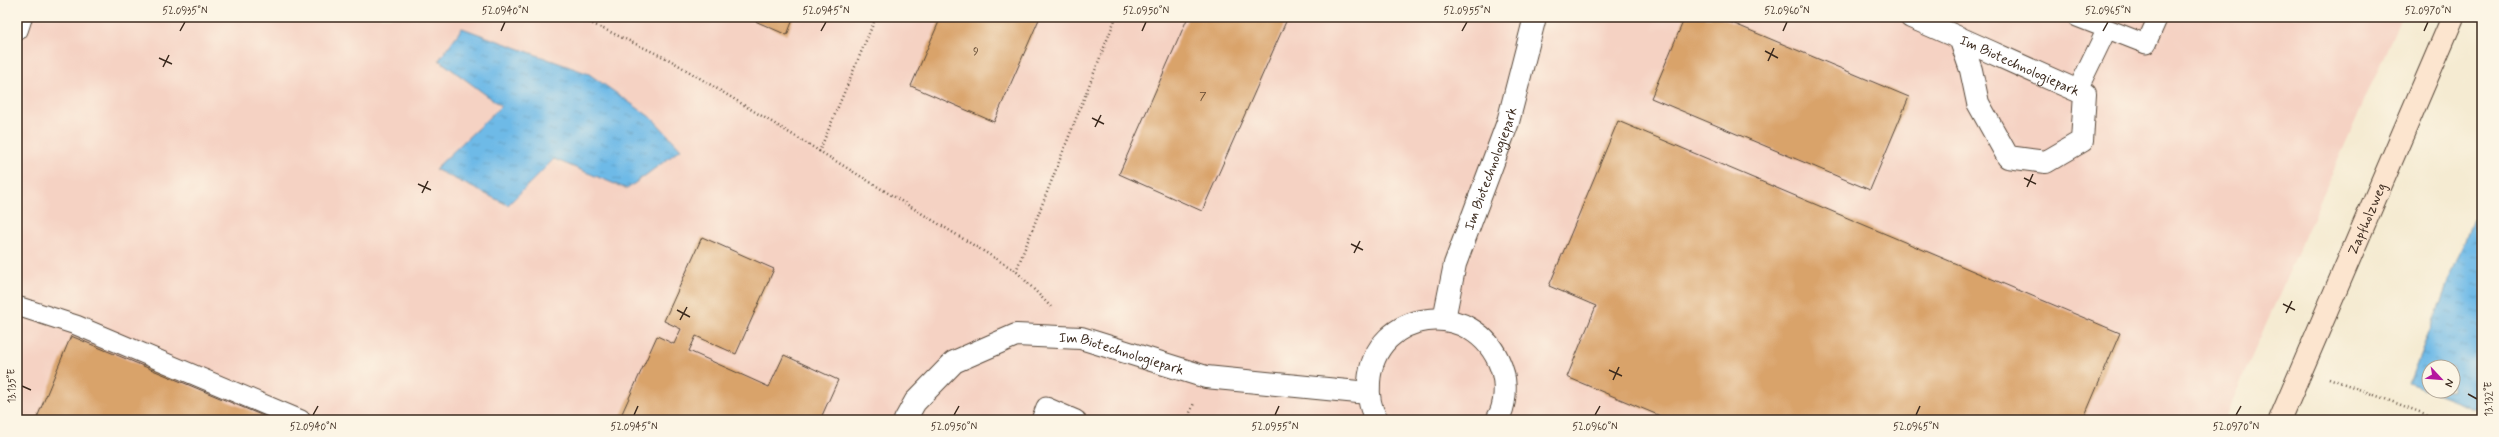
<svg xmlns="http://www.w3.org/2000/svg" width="2499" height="437" font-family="Mynerve,sans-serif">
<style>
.built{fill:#f5d2c3}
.water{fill:url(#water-ripples);stroke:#547282}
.building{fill:#d9a36b}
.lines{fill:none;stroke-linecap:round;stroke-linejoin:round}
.lane-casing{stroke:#574739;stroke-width:21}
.street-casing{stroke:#574739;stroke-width:24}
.secondary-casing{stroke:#574739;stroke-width:24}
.path{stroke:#574739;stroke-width:2.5;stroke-dasharray:1 3;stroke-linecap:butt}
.lane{stroke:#fff;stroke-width:19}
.street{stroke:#fff;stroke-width:22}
.secondary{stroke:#fce5cf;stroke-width:22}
.ticks{fill:none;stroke:#3b2a1e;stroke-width:1.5}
.labels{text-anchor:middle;stroke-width:4;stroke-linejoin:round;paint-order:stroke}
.number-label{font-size:12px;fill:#624831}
.street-label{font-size:14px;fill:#3b2a1e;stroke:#fcf5e5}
.neatline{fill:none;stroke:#3b2a1e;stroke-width:1.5}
.ticks-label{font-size:10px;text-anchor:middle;fill:#3b2a1e}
</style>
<defs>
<pattern id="water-ripples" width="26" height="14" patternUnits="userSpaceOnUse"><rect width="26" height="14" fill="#6ebae7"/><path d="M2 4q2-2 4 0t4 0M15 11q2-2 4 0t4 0" fill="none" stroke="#5c97bb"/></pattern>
</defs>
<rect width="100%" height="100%" fill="#fcf5e5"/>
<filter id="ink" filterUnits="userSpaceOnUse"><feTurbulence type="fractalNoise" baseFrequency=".025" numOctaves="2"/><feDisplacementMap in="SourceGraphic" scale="8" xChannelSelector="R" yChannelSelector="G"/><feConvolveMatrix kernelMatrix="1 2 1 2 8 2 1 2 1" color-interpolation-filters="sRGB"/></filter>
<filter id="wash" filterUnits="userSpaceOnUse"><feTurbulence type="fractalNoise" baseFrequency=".012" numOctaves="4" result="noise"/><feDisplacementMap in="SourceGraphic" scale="16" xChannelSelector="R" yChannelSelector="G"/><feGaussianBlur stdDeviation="0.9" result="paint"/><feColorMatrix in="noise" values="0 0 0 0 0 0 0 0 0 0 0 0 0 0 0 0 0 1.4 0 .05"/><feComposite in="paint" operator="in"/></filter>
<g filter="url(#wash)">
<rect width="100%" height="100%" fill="#f5ebd2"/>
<polygon class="built" points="17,17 2401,17 2224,420 17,420"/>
<g class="water">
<polygon points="462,28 589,74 653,119 681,149 627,189 554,159 508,205 435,169 501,106 439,60"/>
<polygon points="2473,219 2482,223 2482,411 2431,391 2453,391 2453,367 2429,367 2429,390 2409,383"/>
</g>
<g id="blocks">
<g class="building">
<polygon points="746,17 794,17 787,35"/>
<polygon points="941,17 1040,17 994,122 911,86"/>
<polygon points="1188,17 1288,17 1202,211 1119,174"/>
<polygon points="1685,17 1718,17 1909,97 1870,190 1651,98"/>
<polygon points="1618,121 2120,333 2083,420 1670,420 1567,377 1596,306 1549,286"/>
<polygon points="702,237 774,269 736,354 696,336 689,351 769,387 784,355 838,380 820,420 619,420 657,336 674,344 681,329 664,321"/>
<polygon points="71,336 273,420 36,420"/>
</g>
</g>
</g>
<g filter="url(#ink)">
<use href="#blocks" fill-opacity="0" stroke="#574739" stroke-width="1"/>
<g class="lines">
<g class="lane-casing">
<g id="lane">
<polyline points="2077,17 2146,44 2158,17"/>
<polyline points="2077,91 2107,29"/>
<polyline points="17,306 76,325 301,420"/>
<polyline points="1041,420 1046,407 1076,420"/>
</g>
</g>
<g class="street-casing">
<g id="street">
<path id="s1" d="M1911,17C1970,42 2027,69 2085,94L2082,141L2046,162L2008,157L1978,103L1971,70L1960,38"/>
<polyline points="17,29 21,17"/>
<path id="s2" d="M1444,319L1455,264L1508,122L1535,17"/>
<path id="s3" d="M905,420L915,402L954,362L1016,335L1081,338L1206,377L1368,393"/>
<path d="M1377,420C1370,409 1368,395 1369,382C1374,308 1475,296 1501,367C1507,383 1506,406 1497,420"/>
</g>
</g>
<g class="secondary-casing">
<g id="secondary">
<path id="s4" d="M2280,420L2453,17"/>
</g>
</g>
<g class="path">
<polyline points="578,17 670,60 1016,271 1051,307"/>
<polyline points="819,152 876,17"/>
<polyline points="1016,271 1116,17"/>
<polyline points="2329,378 2441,420"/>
<polyline points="1187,420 1194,403"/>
</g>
<use href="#lane" class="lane"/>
<use href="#street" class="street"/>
<use href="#secondary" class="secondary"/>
</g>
</g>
<path class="ticks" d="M180,31L185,22M501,31L505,22M821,31L826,22M1142,31L1146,22M1462,31L1467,22M1783,31L1787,22M2103,31L2108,22M2424,31L2428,22M1765,51L1778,58M159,58L172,64M1768,61L1774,48M163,67L169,55M1092,118L1104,124M1095,127L1101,115M2024,178L2036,184M418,184L431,190M2027,187L2033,174M422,193L428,181M1351,244L1363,250M1354,253L1360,241M2283,304L2295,310M677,310L690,317M2286,313L2292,301M680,320L687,307M1609,370L1622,376M1613,380L1619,367M22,386L31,390M2468,394L2477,399M313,415L318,406M634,415L638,406M954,415L959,406M1275,415L1279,406M1595,415L1600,406M1916,415L1920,406M2236,415L2241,406"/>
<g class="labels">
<g class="number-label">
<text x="976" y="55">9</text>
<text x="1203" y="100">7</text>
</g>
<g class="street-label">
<text dy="5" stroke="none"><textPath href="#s1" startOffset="119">Im Biotechnologiepark</textPath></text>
<text dy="5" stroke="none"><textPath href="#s2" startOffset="158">Im Biotechnologiepark</textPath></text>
<text dy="5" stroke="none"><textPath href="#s4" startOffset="219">Zapfholzweg</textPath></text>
<text dy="5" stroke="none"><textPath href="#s3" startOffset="252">Im Biotechnologiepark</textPath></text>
</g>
</g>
<rect width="2499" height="437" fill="none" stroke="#fcf5e5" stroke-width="44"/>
<g transform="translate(2441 379) rotate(116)"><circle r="19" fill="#fcf5e5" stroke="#afa495"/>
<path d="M0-3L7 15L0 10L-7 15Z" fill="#b5179e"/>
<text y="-6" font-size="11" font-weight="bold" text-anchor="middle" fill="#3b2a1e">N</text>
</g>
<rect x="22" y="22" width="2455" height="393" class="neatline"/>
<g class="ticks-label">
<text x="185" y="14">52.0935°N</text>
<text x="505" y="14">52.0940°N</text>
<text x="826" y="14">52.0945°N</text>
<text x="1146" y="14">52.0950°N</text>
<text x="1467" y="14">52.0955°N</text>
<text x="1787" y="14">52.0960°N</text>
<text x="2108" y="14">52.0965°N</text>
<text x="2428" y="14">52.0970°N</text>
<text transform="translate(11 386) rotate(-90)" y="4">13.135°E</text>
<text transform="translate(2488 399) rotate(-90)" y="4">13.132°E</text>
<text x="313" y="430">52.0940°N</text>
<text x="634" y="430">52.0945°N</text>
<text x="954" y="430">52.0950°N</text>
<text x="1275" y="430">52.0955°N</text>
<text x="1595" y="430">52.0960°N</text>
<text x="1916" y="430">52.0965°N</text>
<text x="2236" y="430">52.0970°N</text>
</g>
</svg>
